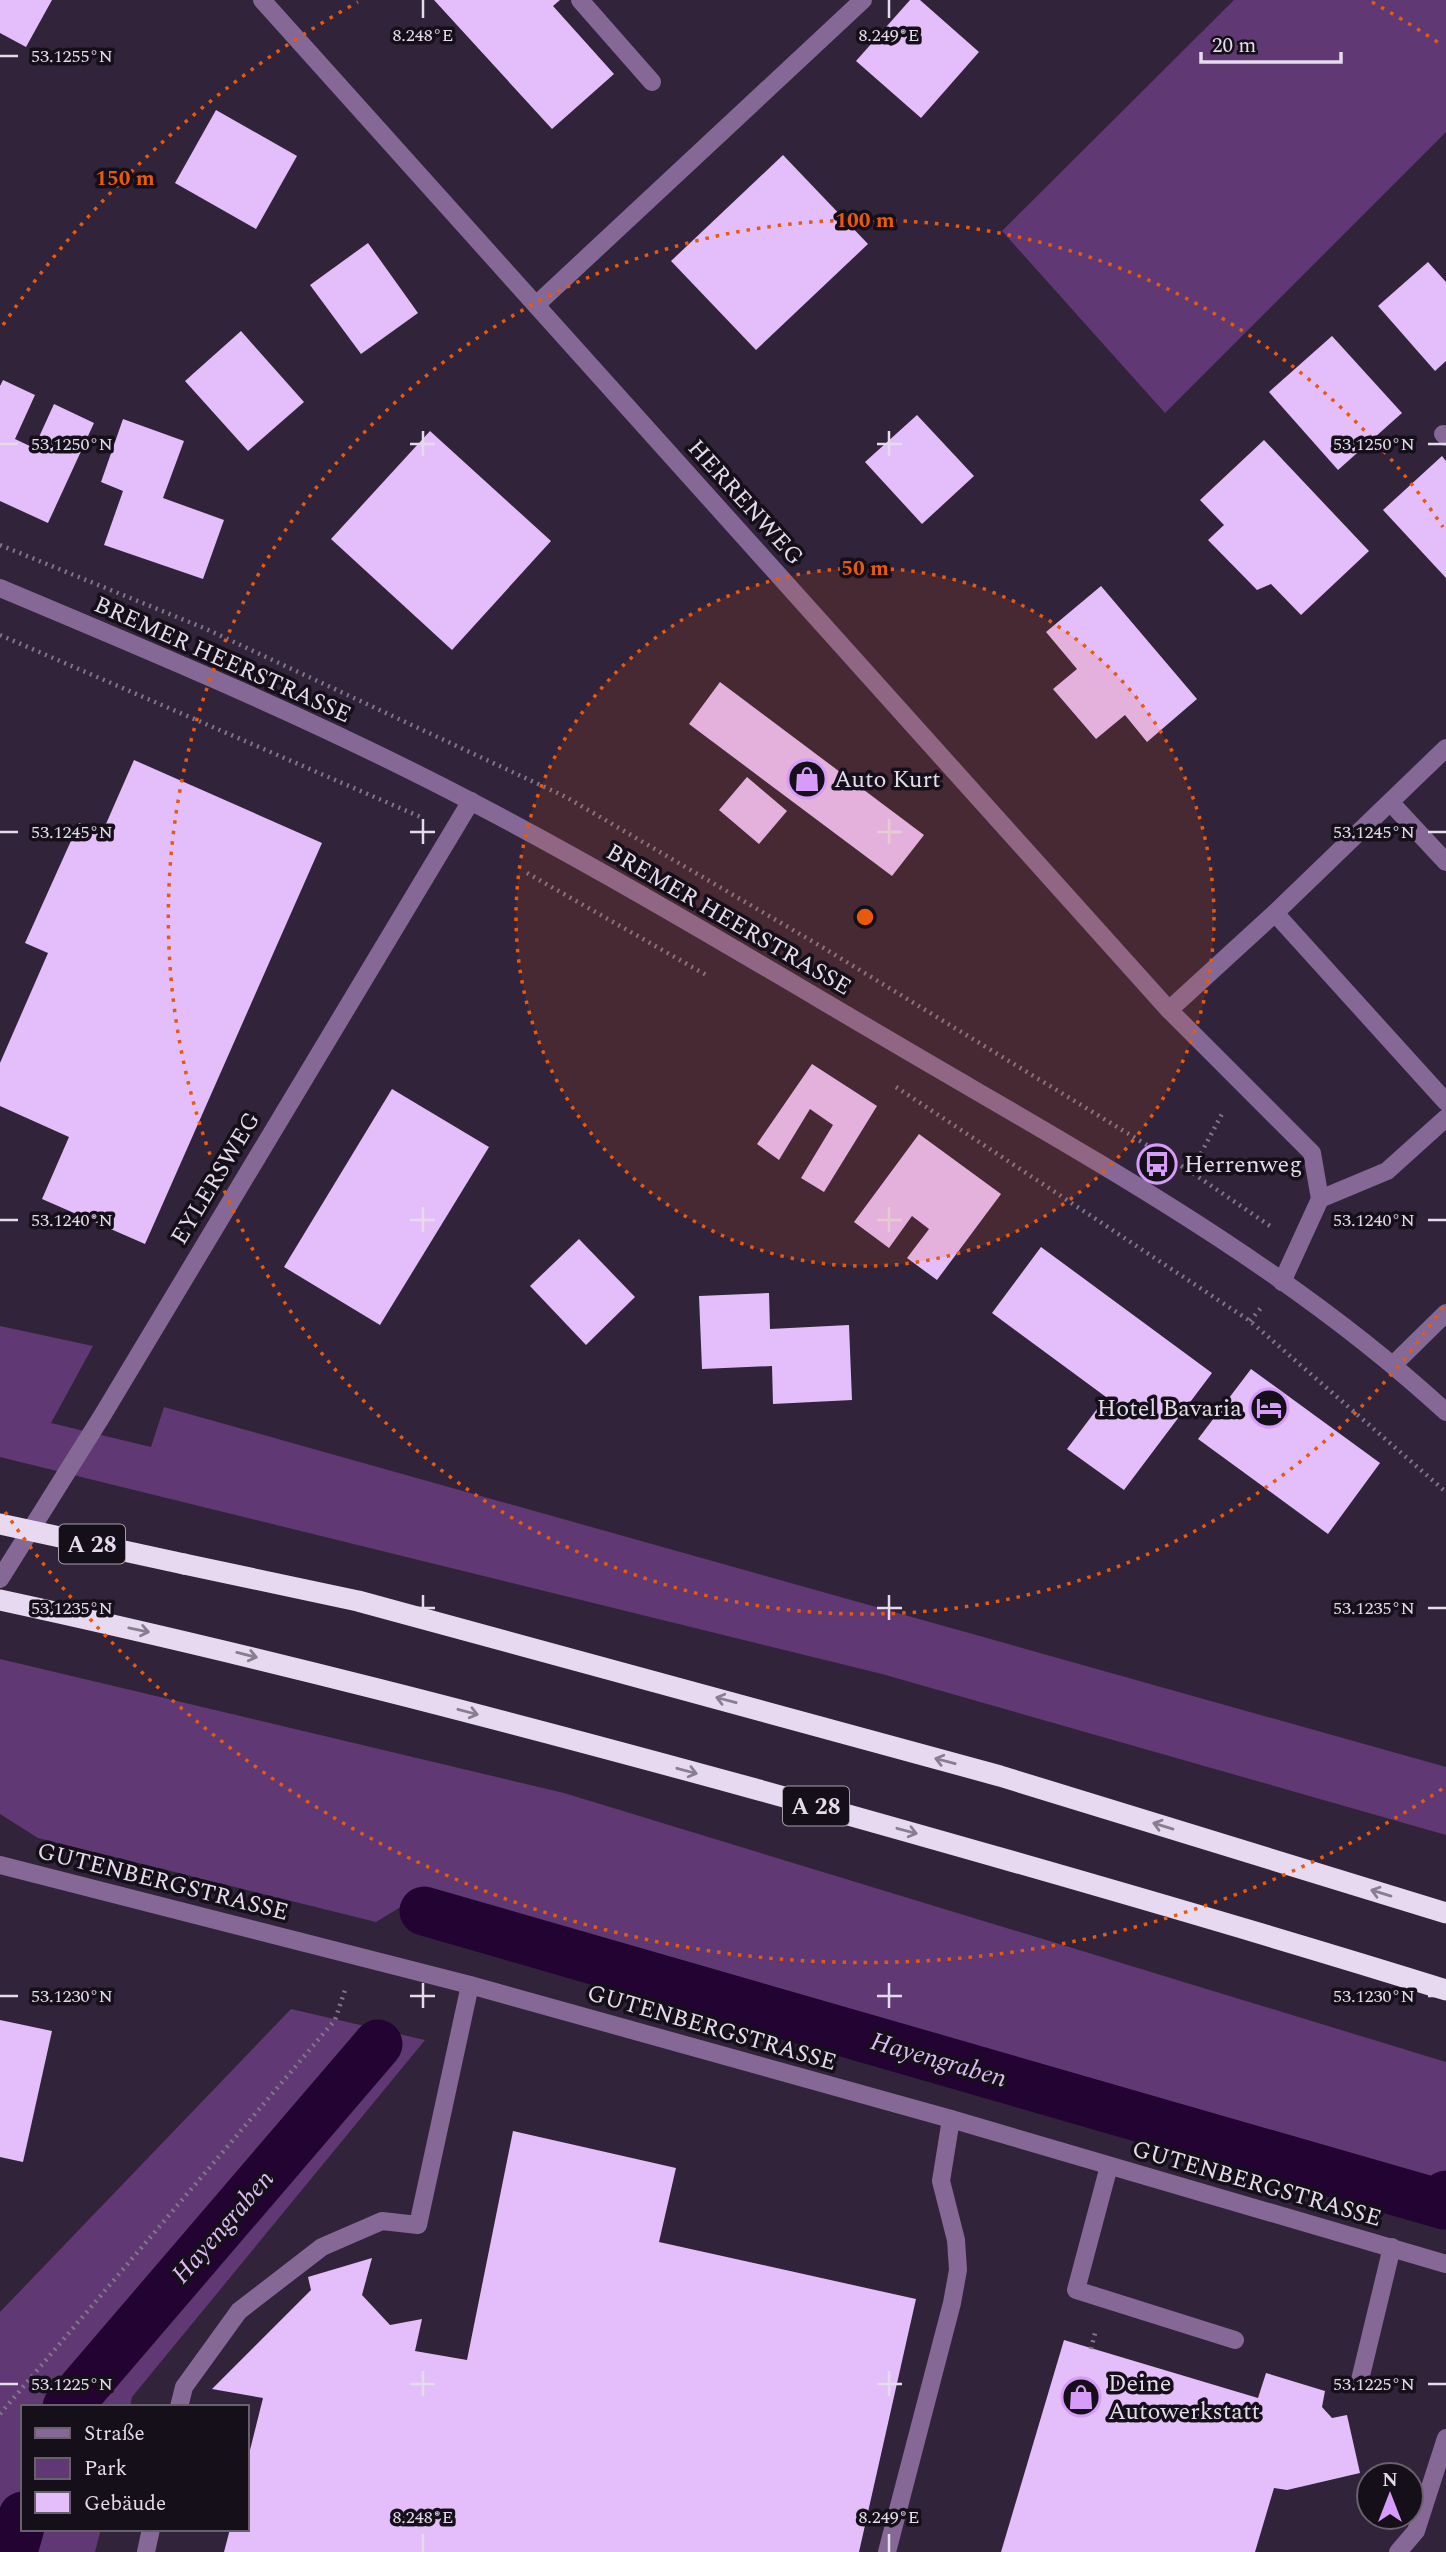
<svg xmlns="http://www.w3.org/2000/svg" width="1446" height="2552" font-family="Spectral,serif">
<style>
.green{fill:#603974}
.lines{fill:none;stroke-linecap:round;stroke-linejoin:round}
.canal{stroke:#230332;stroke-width:49}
.building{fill:#e3befa}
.path{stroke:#817588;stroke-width:4.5;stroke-dasharray:2 5;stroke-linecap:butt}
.minor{stroke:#856896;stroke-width:18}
.highway{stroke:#e7d9f0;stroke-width:21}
.highway-bridge{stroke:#e7d9f0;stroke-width:21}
.oneway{stroke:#887e8f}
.ticks{fill:none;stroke:#e5dceb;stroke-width:2.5}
.ring{fill:none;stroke:#e8590c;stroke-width:3.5;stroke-dasharray:3.5 7}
.labels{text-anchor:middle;stroke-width:7;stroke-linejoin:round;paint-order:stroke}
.shield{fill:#150f19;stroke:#a79eac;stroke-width:2}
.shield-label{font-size:23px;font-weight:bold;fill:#e5dceb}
.street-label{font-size:24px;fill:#e5dceb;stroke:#150f19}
.poi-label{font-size:24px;fill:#e5dceb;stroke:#150f19;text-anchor:start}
.water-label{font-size:26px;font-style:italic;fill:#ddbaf2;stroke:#150f19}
.ticks-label{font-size:18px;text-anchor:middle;fill:#e5dceb;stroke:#150f19;stroke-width:7;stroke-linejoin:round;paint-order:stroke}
.centre{fill:#e8590c;stroke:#150f19;stroke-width:3.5}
.ring-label{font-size:21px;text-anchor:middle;font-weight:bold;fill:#e8590c;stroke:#150f19;stroke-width:7;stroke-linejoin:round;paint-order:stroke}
</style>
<rect width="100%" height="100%" fill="#312339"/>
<g class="green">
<polygon points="1234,0 1446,0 1446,132 1165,413 1002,231"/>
<polygon points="0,1326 93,1346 51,1423 151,1447 164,1407 1446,1767 1446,1835 882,1674 0,1457"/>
<polygon points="0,1659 564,1793 1446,2062 1446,2197 422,1894 376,1922 38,1838 0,1814"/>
<polygon points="291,2009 425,2040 132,2397 130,2407 23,2407 23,2529 101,2529 95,2552 0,2552 0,2312"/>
</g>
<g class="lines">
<g class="canal">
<polyline points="424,1911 1444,2205 1446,2195"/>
<polyline points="67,2407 378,2044"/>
<polyline points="13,2552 23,2516"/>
</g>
</g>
<g class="building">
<polygon points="0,0 52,0 26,47 0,33"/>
<polygon points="434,0 560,0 553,6 614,74 552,129"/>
<polygon points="910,0 920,0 979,52 921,118 856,61"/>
<polygon points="216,110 297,156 256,229 175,183"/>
<polygon points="783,155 868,244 756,350 671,261"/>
<polygon points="368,243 418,313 361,354 310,285"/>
<polygon points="1428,262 1446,282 1446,361 1435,371 1378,306"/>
<polygon points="241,331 304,402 248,451 185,381"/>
<polygon points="1332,336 1402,413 1338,470 1269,392"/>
<polygon points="3,380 35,395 15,439 34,448 54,404 94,423 48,523 0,501 0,386"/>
<polygon points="917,415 974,476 922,524 865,462"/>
<polygon points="123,419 184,441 163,498 224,520 203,579 104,545 123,491 101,482"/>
<polygon points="430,431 551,541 452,650 331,539"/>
<polygon points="1264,440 1369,551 1301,615 1271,584 1257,590 1208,540 1224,525 1200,500"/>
<polygon points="1442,456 1446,461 1446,578 1383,510"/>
<polygon points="1101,586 1197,699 1147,742 1125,715 1096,739 1053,689 1077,669 1046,632"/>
<polygon points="720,682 924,835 892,876 689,724"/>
<polygon points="134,760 322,843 145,1244 42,1199 69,1137 0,1106 0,1063 48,953 25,943 79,823 102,833"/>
<polygon points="747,777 787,811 759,844 719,810"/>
<polygon points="812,1064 877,1106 824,1192 801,1178 833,1125 810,1109 779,1160 757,1144"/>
<polygon points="392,1089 489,1147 380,1325 284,1267"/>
<polygon points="919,1134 1001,1194 937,1280 907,1258 929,1229 912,1216 889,1248 854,1222"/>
<polygon points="579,1239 635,1297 586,1345 530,1286"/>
<polygon points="1041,1247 1212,1373 1124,1490 1067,1449 1106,1397 992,1313"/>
<polygon points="769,1293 770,1329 849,1325 852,1400 773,1404 772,1366 702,1369 699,1296"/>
<polygon points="1251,1369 1380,1463 1328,1534 1198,1439"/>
<polygon points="0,2020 52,2031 23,2162 0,2157"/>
<polygon points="513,2131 676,2168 659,2242 916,2299 859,2552 224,2552 230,2529 247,2529 247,2462 263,2398 212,2389 311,2290 308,2277 372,2258 362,2295 390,2325 422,2319 415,2351 467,2360"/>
<polygon points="1064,2340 1258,2398 1266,2373 1325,2391 1322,2407 1332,2418 1347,2415 1360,2473 1287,2490 1274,2488 1255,2552 1001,2552"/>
</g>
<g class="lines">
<g class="path">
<polyline points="0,545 204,628 566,797 822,947 1191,1172 1273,1228"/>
<polyline points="0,635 423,818"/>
<polyline points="527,873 708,976"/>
<polyline points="896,1087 1250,1321 1446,1492"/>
<polyline points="1191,1172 1223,1112"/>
<polyline points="1250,1321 1261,1308"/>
<polyline points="1091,2349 1096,2329"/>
<polyline points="0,2414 335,2020 346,1987"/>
</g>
<g class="minor">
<polyline points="262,0 1169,1010 1312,1153 1320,1199 1282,1282"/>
<polyline points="580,0 652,82"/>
<polyline points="536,305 863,0"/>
<polyline points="1443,434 1446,437"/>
<path d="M0,588C160,655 320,722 474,803C625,882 771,971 918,1057C1101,1164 1290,1268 1446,1412"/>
<polyline points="1391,803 1446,862"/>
<polyline points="1275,913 1446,1102"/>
<polyline points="1169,1010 1275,913 1446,748"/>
<polyline points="1320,1199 1387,1171 1446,1118"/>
<polyline points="1394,1364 1446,1313"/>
<polyline points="0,1579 102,1416 471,801"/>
<polyline points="0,1865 470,1985 951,2119 1446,2264"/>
<polyline points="1109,2166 1076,2290 1235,2340"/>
<polyline points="1359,2384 1392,2247"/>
<polyline points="179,2407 184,2387 239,2311 322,2247 382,2221 418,2225 470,1985"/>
<polyline points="146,2552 151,2529"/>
<polyline points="887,2552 952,2303 958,2270 956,2240 941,2181 951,2119"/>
<polyline points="1398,2552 1416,2531 1446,2438"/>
</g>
<g class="highway">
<polyline points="184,1564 358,1601 1000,1776 1446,1913"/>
<path d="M0,1600C255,1655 507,1721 759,1790C989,1854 1218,1919 1446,1990"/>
</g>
<polyline class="highway-bridge" points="0,1524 184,1564"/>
</g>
<defs><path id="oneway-shaft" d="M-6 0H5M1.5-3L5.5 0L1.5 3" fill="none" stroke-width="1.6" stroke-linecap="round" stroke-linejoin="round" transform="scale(1.75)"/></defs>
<g class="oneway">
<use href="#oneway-shaft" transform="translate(139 1630) rotate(12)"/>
<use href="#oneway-shaft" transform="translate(247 1655) rotate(14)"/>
<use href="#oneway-shaft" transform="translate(726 1700) rotate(-165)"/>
<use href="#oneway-shaft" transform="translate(468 1712) rotate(15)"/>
<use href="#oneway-shaft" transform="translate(945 1761) rotate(-165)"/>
<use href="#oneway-shaft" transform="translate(687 1771) rotate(15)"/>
<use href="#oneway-shaft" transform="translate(1163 1826) rotate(-163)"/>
<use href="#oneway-shaft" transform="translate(907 1831) rotate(15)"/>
<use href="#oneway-shaft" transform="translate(1381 1893) rotate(-163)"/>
</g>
<path class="ticks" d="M423,0V18M889,0V18M0,56H18M423,431V456M889,431V456M0,444H18M410,444H435M877,444H902M1428,444H1446M423,819V844M889,819V844M0,832H18M410,832H435M877,832H902M1428,832H1446M423,1207V1232M889,1207V1232M0,1220H18M410,1220H435M877,1220H902M1428,1220H1446M423,1595V1620M889,1595V1620M0,1608H18M410,1608H435M877,1608H902M1428,1608H1446M423,1983V2008M889,1983V2008M0,1996H18M410,1996H435M877,1996H902M1428,1996H1446M423,2371V2396M889,2371V2396M0,2384H18M410,2384H435M877,2384H902M1428,2384H1446M423,2534V2552M889,2534V2552"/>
<circle cx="865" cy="917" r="349" fill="#e8590c" fill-opacity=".12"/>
<g class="ring">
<circle cx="865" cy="917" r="349"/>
<path d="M1443 1307A697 697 0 1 1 1443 527"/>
<path d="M1442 1789A1046 1046 0 0 1 3 1509M3 325A1046 1046 0 0 1 358 2M1372 2A1046 1046 0 0 1 1442 45"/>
</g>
<defs>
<g id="shop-ring" transform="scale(2.0125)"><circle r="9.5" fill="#150f19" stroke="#d79bf9" stroke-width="1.5"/><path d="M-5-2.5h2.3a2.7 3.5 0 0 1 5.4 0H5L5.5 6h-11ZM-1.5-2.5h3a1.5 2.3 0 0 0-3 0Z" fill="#d79bf9"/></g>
<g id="bus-ring" transform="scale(2.0125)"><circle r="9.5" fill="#150f19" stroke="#d79bf9" stroke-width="1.5"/><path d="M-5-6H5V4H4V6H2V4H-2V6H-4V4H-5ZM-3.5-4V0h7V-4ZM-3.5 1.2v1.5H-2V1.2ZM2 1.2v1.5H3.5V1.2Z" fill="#d79bf9"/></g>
<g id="hotel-ring" transform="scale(2.0125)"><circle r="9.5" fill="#150f19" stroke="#d79bf9" stroke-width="1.5"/><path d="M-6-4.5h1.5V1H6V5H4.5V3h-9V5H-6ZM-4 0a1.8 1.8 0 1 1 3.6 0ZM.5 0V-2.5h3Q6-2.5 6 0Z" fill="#d79bf9"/></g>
</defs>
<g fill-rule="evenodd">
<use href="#shop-ring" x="807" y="779"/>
<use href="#bus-ring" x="1157" y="1164"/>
<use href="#hotel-ring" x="1269" y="1408"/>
<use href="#shop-ring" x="1081" y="2397"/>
</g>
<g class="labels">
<g class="shield">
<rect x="59" y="1524.5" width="66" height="39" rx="5"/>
<rect x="783" y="1786.5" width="66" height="39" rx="5"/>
</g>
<g class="shield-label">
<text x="92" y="1552">A 28</text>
<text x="816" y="1814">A 28</text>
</g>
<g class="street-label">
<text transform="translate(746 502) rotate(48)" y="8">HERRENWEG</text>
<text transform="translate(223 659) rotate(24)" y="8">BREMER HEERSTRASSE</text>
<text transform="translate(729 919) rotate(30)" y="8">BREMER HEERSTRASSE</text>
<text transform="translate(215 1178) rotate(-59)" y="8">EYLERSWEG</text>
<text transform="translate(163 1881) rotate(14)" y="8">GUTENBERGSTRASSE</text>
<text transform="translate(712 2027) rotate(16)" y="8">GUTENBERGSTRASSE</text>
<text transform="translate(1257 2183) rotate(16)" y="8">GUTENBERGSTRASSE</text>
</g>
<g class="poi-label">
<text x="834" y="787">Auto Kurt</text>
<text x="1184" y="1172">Herrenweg</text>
<text x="1242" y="1416" text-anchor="end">Hotel Bavaria</text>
<text x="1108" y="2391">Deine<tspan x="1108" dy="28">Autowerkstatt</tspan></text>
</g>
<g class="water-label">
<text transform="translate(939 2059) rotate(16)" y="9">Hayengraben</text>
<text transform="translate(222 2226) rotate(-49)" y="9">Hayengraben</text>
</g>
</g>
<g class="ticks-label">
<text x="423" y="41">8.248°E</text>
<text x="889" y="41">8.249°E</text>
<text x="72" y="62">53.1255°N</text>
<text x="72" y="450">53.1250°N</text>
<text x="1374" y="450">53.1250°N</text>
<text x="72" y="838">53.1245°N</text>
<text x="1374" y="838">53.1245°N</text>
<text x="72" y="1226">53.1240°N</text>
<text x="1374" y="1226">53.1240°N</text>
<text x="72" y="1614">53.1235°N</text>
<text x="1374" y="1614">53.1235°N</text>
<text x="72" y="2002">53.1230°N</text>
<text x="1374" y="2002">53.1230°N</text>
<text x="72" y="2390">53.1225°N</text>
<text x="1374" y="2390">53.1225°N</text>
<text x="423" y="2523">8.248°E</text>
<text x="889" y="2523">8.249°E</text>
</g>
<circle cx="865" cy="917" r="10" class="centre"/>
<g class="ring-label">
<text x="125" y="185">150 m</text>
<text x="865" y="227">100 m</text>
<text x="865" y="575">50 m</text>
</g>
<rect x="21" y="2405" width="228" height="126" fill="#150f19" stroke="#68616d" stroke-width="2"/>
<rect x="35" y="2428" width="35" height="10" fill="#856896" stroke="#68616d" stroke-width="2"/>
<text x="84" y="2440" font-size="21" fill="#e5dceb">Straße</text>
<rect x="35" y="2458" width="35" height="21" fill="#603974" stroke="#68616d" stroke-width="2"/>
<text x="84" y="2475" font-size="21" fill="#e5dceb">Park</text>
<rect x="35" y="2492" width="35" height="21" fill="#e3befa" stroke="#68616d" stroke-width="2"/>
<text x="84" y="2510" font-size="21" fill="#e5dceb">Gebäude</text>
<g transform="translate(1390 2496)"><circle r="33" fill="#150f19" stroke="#68616d" stroke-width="2"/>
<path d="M0-5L12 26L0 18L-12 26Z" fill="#d79bf9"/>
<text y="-10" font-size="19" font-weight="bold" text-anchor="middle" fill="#e5dceb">N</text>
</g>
<path d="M1201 52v10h140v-10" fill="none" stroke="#e5dceb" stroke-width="3.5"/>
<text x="1212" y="52" font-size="21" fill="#e5dceb" stroke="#150f19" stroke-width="5" paint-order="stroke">20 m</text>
</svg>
